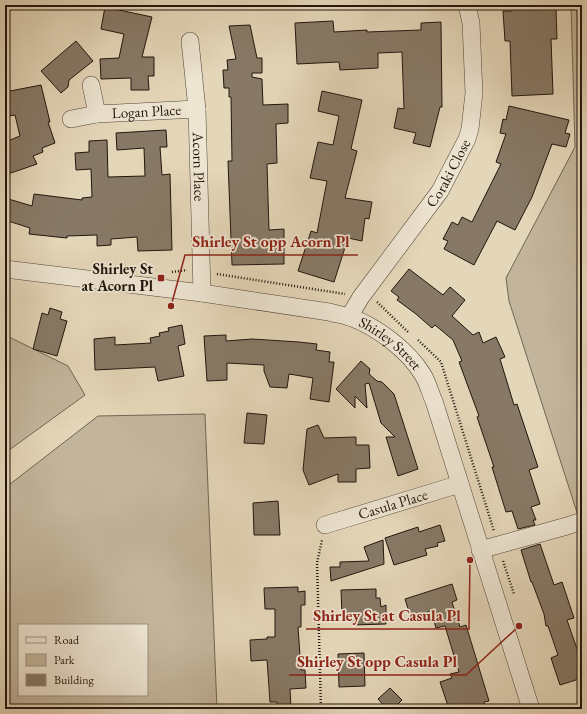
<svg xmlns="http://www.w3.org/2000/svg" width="587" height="714" font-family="'EB Garamond',serif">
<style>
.green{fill:#c3b59b;stroke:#726554;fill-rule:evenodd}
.building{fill:#877966;stroke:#22150d}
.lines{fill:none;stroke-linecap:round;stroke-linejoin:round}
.minor-casing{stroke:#524538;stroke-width:18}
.path{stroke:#22150d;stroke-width:2.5;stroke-dasharray:1 2;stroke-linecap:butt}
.minor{stroke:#ede4d1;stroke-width:17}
.poi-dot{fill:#8f2418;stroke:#ede4d1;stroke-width:1.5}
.labels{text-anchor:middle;stroke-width:3.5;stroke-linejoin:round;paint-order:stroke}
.street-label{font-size:15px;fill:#22150d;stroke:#ede4d1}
.poi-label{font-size:15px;font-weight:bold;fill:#22150d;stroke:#ede4d1;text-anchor:end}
.leader{fill:none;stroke:#8f2418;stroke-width:1.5}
.callout-dot{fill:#8f2418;stroke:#ede4d1;stroke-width:1.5}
.callout-label{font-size:16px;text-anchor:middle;font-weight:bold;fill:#8f2418;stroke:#ede4d1;stroke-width:3.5;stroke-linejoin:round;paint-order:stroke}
</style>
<rect width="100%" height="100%" fill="#e4d6b8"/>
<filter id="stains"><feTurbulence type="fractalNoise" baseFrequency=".005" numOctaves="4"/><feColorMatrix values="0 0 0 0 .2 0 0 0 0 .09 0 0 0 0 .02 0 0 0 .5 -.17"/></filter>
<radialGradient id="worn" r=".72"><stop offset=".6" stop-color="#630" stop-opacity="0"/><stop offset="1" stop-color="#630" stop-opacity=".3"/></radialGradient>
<g class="green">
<polygon points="571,5 582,5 582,528 509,301 506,278 575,147"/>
<polygon points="5,335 68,366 85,395 5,453"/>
<path d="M205,414L217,709H5V488L98,416ZM19,625H147V695H19Z"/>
</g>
<g class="building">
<polygon points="512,5 551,5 551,9 556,9 557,39 551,39 553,94 512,96 510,41 505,41 503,11 512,11"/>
<polygon points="105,7 152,17 142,57 154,57 154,76 148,76 149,90 131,90 131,78 101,79 100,59 119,58 124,34 101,29"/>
<polygon points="333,21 334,32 367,30 367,32 421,30 421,23 441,22 442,107 440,107 430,147 413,143 416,133 394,128 398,108 404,109 402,52 378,53 378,68 340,70 339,62 297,64 295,23"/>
<polygon points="250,25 257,58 262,58 262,73 252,73 252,77 262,79 263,105 288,104 288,123 276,124 277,163 267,164 269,230 284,229 284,264 232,265 228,161 232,161 231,97 229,97 229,88 224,88 223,70 228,70 227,60 236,59 229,26"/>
<polygon points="76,41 93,61 69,80 68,87 61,93 41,71"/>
<polygon points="41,85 50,122 48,122 55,143 42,148 43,152 33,156 37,164 8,174 5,166 5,142 20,136 15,115 8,116 5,104 5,92"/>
<polygon points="322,91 362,100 351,149 357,151 345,198 372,202 369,219 365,218 362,241 348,238 334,282 298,271 311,231 317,233 327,181 310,178 318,142 333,145 339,116 318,111"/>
<polygon points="509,106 569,120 565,133 570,134 566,147 552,144 532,197 515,230 497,221 474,265 444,249 448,241 443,239 452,222 458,225 462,217 472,222 501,164 496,162 506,134 500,133 503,119 506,120"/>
<polygon points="166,130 167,147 160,147 162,175 170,174 172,250 138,251 137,237 111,239 111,245 97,246 97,235 67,236 67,238 29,234 30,228 5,220 5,198 32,206 34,194 82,200 82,198 92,197 91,169 76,170 75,153 89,152 89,141 107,140 108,177 145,176 144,148 117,150 116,133"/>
<polygon points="409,269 443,295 450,287 465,300 452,316 473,335 479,332 483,343 496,337 505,357 500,359 514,405 517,404 538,467 529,470 540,504 531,507 536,520 533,520 535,525 518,529 512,511 506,512 492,467 494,467 477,417 479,416 459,362 462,361 453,340 435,325 432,328 416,314 397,300 399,297 391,291"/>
<polygon points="50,308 62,312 60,319 67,321 57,356 33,349 42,313 48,315"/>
<polygon points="182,325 185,344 178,346 184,376 158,381 155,367 95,370 94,339 115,337 115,345 151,343 150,338 160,336 159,333 169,331 168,328"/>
<polygon points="226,335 226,341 252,339 299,342 317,344 316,350 330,352 329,362 334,362 329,402 310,399 313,378 289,374 287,388 270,387 264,371 264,365 227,363 227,380 207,381 204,336"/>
<polygon points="361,361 370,369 369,374 377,381 382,382 394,394 418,469 398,476 386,437 395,437 381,423 369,383 365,384 367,408 355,396 355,408 336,389"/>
<polygon points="247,413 267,415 264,444 244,443"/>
<polygon points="318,425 324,438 356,437 356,445 369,445 370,468 356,469 356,482 338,482 338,474 309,485 303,470 307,429"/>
<polygon points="278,501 280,535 254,535 253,503"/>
<polygon points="440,525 445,541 437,543 438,546 425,549 427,555 394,565 385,538 418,527 419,532"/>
<polygon points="383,540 384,564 331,581 330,567 340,567 340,562 369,561 364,547"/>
<polygon points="540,544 554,585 562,582 574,618 567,620 577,649 582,648 582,678 560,685 551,658 558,655 548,626 546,626 544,614 532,582 531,582 521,550"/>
<polygon points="452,584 457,600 452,602 460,627 466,625 489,701 484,702 486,709 449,709 440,682 452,678 450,674 459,672 445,626 436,628 431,611 411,618 405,599"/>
<polygon points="298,587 298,592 305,591 305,605 301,605 301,627 298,627 301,670 305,670 306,688 290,689 291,709 277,709 277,702 270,702 267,660 251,661 250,640 267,639 267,637 275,637 275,609 265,609 264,588"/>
<polygon points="376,589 376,598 380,598 381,607 386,605 386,624 352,625 352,615 342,615 341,590"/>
<polygon points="364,653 365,686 339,687 338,654"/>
<polygon points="390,688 402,700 393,709 387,709 378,699"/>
</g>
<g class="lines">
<g class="minor-casing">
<g id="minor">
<path id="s1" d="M190,41L197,109L202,293"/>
<polyline points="91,85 97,114"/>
<path id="s2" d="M71,119L97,114L197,109"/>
<path id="s3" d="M5,269L202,293L329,312C336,314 343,315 350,317C377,327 408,350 423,375C428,383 430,393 434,401L531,709"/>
<path id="s4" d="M349,317L361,297L440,191L467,139L470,129L474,93L471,23L467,5"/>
<path id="s5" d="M325,525L460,484"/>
<polyline points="480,550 567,526 582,521"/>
</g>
</g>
<g class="path">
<polyline points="172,272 187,270"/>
<polyline points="217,274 345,294"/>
<polyline points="377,302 408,332"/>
<polyline points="418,340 441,362 494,531"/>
<polyline points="503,561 514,594"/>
<polyline points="321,709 317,563 322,540"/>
</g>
<use href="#minor" class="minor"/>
</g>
<rect class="poi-dot" x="157" y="274" width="8" height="8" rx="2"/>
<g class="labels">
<g class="street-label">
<text dy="5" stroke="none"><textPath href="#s2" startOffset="76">Logan Place</textPath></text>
<text dy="5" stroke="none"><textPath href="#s1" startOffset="126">Acorn Place</textPath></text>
<text dy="5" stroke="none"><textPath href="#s4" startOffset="175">Coraki Close</textPath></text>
<text dy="5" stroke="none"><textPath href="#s3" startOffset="397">Shirley Street</textPath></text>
<text dy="5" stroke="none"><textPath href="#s5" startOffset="71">Casula Place</textPath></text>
</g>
<g class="poi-label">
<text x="153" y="274">Shirley St<tspan x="153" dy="17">at Acorn Pl</tspan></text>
</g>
</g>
<path class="leader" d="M171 306L185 255H358M470 560L469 629H306M519 626L466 675H289"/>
<g class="callout-dot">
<circle cx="171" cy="306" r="4"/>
<circle cx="470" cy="560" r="4"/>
<circle cx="519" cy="626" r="4"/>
</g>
<g class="callout-label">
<text x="271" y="247">Shirley St opp Acorn Pl</text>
<text x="387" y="621">Shirley St at Casula Pl</text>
<text x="377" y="667">Shirley St opp Casula Pl</text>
</g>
<rect width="587" height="714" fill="none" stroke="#e4d6b8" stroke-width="20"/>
<rect x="6" y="6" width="575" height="702" fill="none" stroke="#22150d" stroke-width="2"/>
<rect x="10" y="10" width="567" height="694" fill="none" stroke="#22150d"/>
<rect x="18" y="624" width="130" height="72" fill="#ede4d1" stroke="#9c9183"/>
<rect x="26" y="637" width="20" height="6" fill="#ede4d1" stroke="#9c9183"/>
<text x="54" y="644" font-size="12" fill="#22150d">Road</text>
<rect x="26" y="654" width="20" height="12" fill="#c3b59b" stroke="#9c9183"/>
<text x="54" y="664" font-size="12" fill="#22150d">Park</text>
<rect x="26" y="674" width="20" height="12" fill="#877966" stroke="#9c9183"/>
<text x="54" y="684" font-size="12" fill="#22150d">Building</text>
<rect width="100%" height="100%" filter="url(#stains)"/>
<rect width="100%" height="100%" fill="url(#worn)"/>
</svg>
